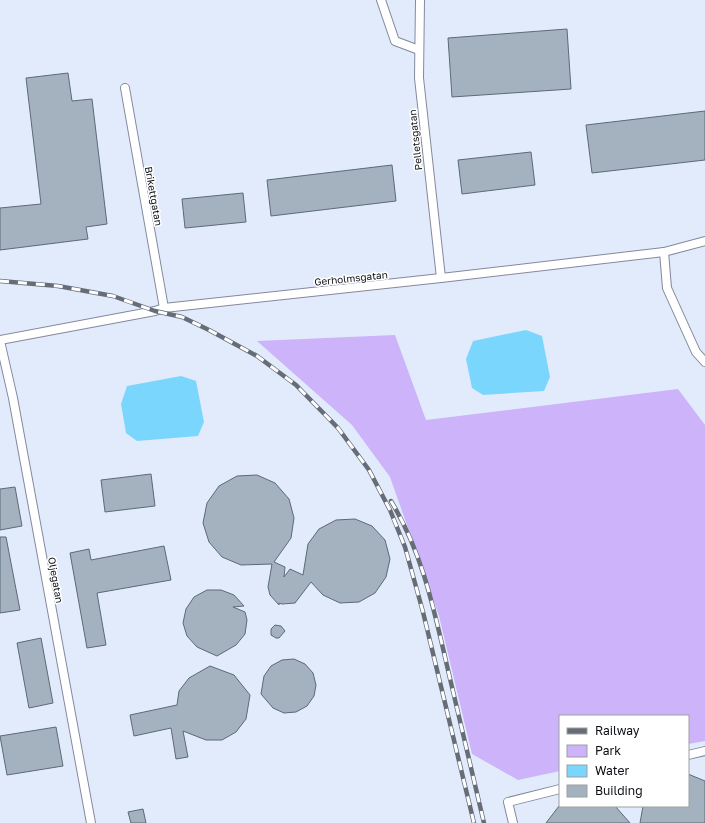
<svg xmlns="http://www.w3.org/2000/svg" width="705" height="823" font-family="'Golos Text',sans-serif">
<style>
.green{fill:#ccb3fa}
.water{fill:#7bd6fe}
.building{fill:#a4b2c0;stroke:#5c6976}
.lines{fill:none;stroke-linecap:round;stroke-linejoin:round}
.lane-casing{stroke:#828a9a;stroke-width:10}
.lane{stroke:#fff;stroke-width:8}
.rail-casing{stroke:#676d77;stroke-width:4.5}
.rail{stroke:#fff;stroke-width:3;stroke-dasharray:9;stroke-linecap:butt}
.labels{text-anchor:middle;stroke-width:3;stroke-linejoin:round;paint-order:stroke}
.street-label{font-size:10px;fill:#0b0e13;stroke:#fff}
</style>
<rect width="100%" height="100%" fill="#e2ebfc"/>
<polygon class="green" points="395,335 426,420 678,389 705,425 705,741 688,744 688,716 560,716 560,771 518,780 472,754 439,616 390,477 352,425 257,341"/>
<g class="water">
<polygon points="526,330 542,336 550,377 544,391 483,395 472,388 466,359 473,341"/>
<polygon points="181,376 196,381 204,422 198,436 137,441 126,433 121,404 127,386"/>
</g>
<g class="building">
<polygon points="567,29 571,89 452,97 448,38"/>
<polygon points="68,73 72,101 92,99 107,224 86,227 88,239 0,250 0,208 41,204 26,78"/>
<polygon points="705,111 705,160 592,173 586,125"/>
<polygon points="531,152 535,185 462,194 458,160"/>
<polygon points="392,165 396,201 271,216 267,180"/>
<polygon points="243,193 246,222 185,228 182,199"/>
<polygon points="151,474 155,506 105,512 101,480"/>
<polygon points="257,475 275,483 289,499 294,518 291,538 274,562 285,567 284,577 290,569 303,575 308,544 319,529 336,520 355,519 372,526 385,540 390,559 386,577 375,593 359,602 340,603 323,595 311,582 295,603 282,604 279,603 279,605 270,595 268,587 272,564 241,565 222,557 209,542 203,523 207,503 219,486 237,476"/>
<polygon points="15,487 22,526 0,530 0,489"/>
<polygon points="0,537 6,537 20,610 0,613"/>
<polygon points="164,546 171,580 97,593 106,645 87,648 70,553 89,549 91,560"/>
<polygon points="207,590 221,590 234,595 244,606 233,607 245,612 247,620 245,634 236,645 217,656 197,647 187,636 183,623 186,609 194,597"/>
<polygon points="275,625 281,626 285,631 279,638 276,638 271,635 271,629"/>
<polygon points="41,638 53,703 29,708 17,643"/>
<polygon points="294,659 305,664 313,673 316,685 314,696 307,706 296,712 284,713 273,708 261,694 264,676 271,666 282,660"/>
<polygon points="210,666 234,675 250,695 246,719 236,732 222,740 206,740 183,731 188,757 176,759 171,728 134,736 130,715 177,705 179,691 189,678"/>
<polygon points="56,727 63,766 7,775 0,736"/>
<polygon points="688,774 705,781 705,823 640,823 643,806 688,806"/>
<polygon points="559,806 615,806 630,823 546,823"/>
<polygon points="143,809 146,823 131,823 128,812"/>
</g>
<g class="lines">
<g class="lane-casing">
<g id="lane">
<polyline points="381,0 395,41 419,50"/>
<polyline points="420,0 419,78 441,278"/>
<polyline points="125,88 164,308"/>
<polyline points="664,252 667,288 696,352 705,362"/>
<polyline points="0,340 155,311 164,308 441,278 664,252 705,241"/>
<polyline points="0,341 13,398 91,823"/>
<polyline points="688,755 705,751"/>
<polyline points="513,823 508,802 560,789"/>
</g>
</g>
<use href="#lane" class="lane"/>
<g class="rail-casing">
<g id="rail">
<polyline points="0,281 58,286 113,296 155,311 182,317 209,330 257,356 296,385 338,428 369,470 390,510 405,547 423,612 474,823"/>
<path d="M391,501C423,554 434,610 448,670C460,721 472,772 484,823"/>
</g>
</g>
<use href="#rail" class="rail"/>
</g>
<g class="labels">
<g class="street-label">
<text transform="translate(415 140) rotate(-96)" y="4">Pelletsgatan</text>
<text transform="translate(154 196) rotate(80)" y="4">Brikettgatan</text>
<text transform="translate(351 278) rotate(-6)" y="4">Gerholmsgatan</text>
<text transform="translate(56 580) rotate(80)" y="4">Oljegatan</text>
</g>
</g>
<rect x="559" y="715" width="130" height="92" fill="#ffffff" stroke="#9d9fa1"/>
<rect x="567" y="728" width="20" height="6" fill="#676d77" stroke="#9d9fa1"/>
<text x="595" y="735" font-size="12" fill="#0b0e13">Railway</text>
<rect x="567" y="745" width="20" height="12" fill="#ccb3fa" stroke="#9d9fa1"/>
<text x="595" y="755" font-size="12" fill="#0b0e13">Park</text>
<rect x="567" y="765" width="20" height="12" fill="#7bd6fe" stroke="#9d9fa1"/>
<text x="595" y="775" font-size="12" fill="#0b0e13">Water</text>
<rect x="567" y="785" width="20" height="12" fill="#a4b2c0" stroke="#9d9fa1"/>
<text x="595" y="795" font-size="12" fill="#0b0e13">Building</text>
</svg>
